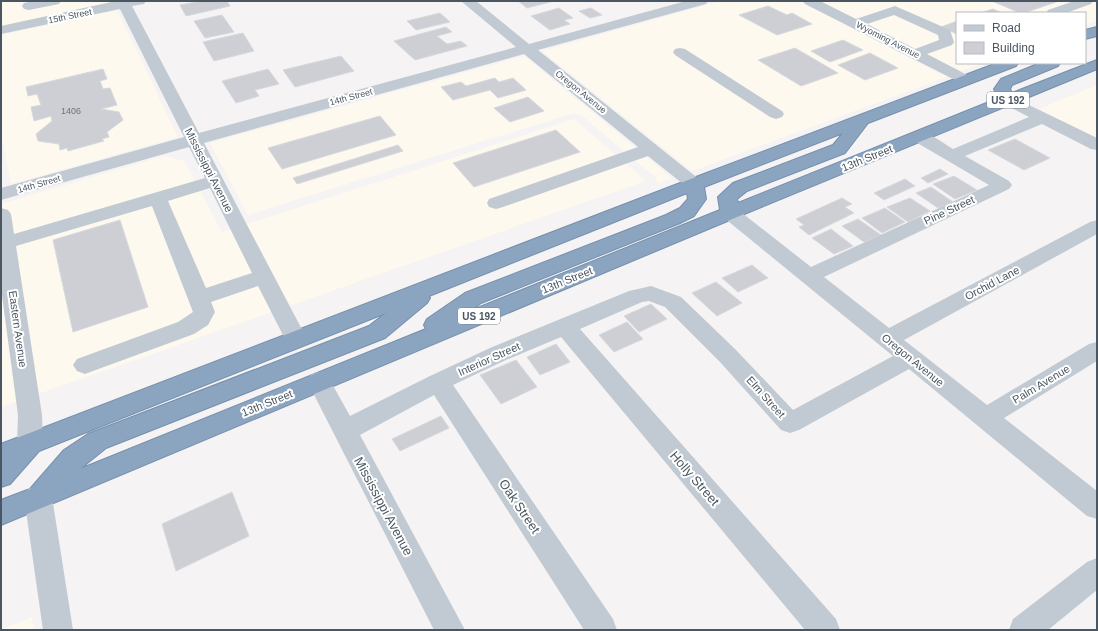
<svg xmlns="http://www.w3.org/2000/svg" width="1098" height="631" font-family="Helvetica,sans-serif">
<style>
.commercial{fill:#fdf9ef}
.building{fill:#cdcfd5;stroke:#d7d9de}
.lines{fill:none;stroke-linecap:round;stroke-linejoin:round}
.highway-casing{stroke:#7690ad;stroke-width:2}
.minor{fill:#c1cad2;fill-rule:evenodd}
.highway{fill:#8ba5c1;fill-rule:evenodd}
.labels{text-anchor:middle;stroke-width:4;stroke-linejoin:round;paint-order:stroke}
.far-street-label{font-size:9px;fill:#4a5661;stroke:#fff}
.number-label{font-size:9px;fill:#6b747e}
.shield{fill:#fff;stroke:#808990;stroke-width:1}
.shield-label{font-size:10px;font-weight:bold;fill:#4a5661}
.street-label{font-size:11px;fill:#4a5661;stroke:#fff}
.near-street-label{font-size:13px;fill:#4a5661;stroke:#fff}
</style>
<rect width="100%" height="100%" fill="#f5f3f3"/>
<g class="commercial">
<polygon points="1,1 112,1 113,2 1,26"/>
<polygon points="721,1 799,1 947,77 692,171 542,51"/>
<polygon points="820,1 1097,1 1097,21 1085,25 1085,13 957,13 957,63 984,63 961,71"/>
<polygon points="117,10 178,137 11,184 1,135 1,35"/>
<polygon points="524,56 672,178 657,184 657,182 655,177 582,116 574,113 248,215 210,143"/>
<polygon points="1097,85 1097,138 1039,109"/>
<polygon points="574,119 646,181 1,407 1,204 164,156 184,161 222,232"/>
<polygon points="32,617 34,630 1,630 4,628"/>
</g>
<g class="building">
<polygon points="201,1 227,1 230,6 186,16 180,5"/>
<polygon points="518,1 554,1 527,8"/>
<polygon points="992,1 1059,1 1024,13 1020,13"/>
<polygon points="768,6 787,15 792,13 812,24 777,35 739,15"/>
<polygon points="559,8 573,18 564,20 570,24 550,30 531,16"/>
<polygon points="591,8 602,15 590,18 579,11"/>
<polygon points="993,9 1002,13 980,13"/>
<polygon points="440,13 450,22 416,30 407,21"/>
<polygon points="222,15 234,32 205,38 194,21"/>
<polygon points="957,21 957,34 941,27"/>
<polygon points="446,27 452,32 437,36 447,44 461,41 467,46 415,60 394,41"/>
<polygon points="243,33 254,51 214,61 203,42"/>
<polygon points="843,40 863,50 830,62 811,51"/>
<polygon points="795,48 838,73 801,86 758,60"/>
<polygon points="870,53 898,68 865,80 838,65"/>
<polygon points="341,56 354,71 295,87 283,70"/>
<polygon points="103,69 107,79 100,81 103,89 110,88 117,105 101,109 119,112 123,120 107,132 109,137 102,139 104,141 68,151 67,148 60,150 59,144 38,141 36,134 52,121 51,116 34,121 31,107 41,105 37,94 28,96 26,87"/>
<polygon points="268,69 279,84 255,90 259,96 236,103 222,81"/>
<polygon points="495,78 499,82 513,78 526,90 498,98 490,90 453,100 441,87 461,82 466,86"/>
<polygon points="528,97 544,111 510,122 494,108"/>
<polygon points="380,116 396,135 282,169 268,148"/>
<polygon points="556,130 580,152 474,187 453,163"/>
<polygon points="1015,139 1050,158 1024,170 988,150"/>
<polygon points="398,145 403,151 297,184 293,178"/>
<polygon points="940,169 948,174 928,183 921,178"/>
<polygon points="954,176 977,190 955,199 933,184"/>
<polygon points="905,179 915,186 884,200 874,193"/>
<polygon points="931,187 953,202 938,208 916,193"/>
<polygon points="842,198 852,204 845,207 854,213 809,235 799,227 804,225 796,219"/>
<polygon points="910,198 930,211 908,222 887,207"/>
<polygon points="885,208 905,222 882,233 862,218"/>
<polygon points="858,219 881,235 864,242 842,226"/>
<polygon points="120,220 148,307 73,332 53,240"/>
<polygon points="831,229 853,246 834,254 812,238"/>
<polygon points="752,265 768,278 738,292 722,278"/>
<polygon points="716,282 742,303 717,316 692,293"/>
<polygon points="651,304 667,319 639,332 624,316"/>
<polygon points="627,322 643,339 614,352 599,335"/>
<polygon points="556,344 570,362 540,375 527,357"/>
<polygon points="516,360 537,387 501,404 480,375"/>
<polygon points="441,416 449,428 400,451 392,439"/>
<polygon points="232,492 249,536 176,571 162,524"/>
</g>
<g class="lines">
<g class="highway-casing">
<g id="highway">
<polygon points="1097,27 1097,36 1085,39 1085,30"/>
<path d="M1097,60V69L737,217L1,525V500L30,489L64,450L88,434L369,326L386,313L39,451L10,484L1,487V444L688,180L997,63H1018L1016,66L868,123L845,153L747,191L737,199L738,203L999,98L994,89L1001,79L1040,63H1060L1058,66L1012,85L1010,89L1012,93ZM843,133L833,145L733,183L718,197L720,210L470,311L481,303L680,223L694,216L706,199L704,187ZM687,193L688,199L680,208L666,215L465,293L427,319L424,325L426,329L80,469L106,448L385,338L427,303L430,298L429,296Z"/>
</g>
</g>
<g class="minor">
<polygon points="34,1 61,1 59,4 29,10 24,9 22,6 24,3"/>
<path d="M116,1H146L144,4L132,6L199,133L516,47L461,1H476L529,44L686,1H708L706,4L538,50L700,180L703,184L700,188L694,189L688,188L648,156L503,207L496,209L489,207L487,203L489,199L638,147L524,54L204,143L307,339L304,345L296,347L288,345L258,286L211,302L215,312L208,325L194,334L93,371L85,374L77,371L73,365L77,359L178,322L193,312L152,206L16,246L42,415L43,444L39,451L30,455L21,451L17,444L18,415L1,288V208L8,210L11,214L14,234L205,178L189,147L1,200V188L184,137L120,9L1,34V26ZM210,188L252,273L206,288L168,201Z"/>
<path d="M803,1H820L856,19L895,6L950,30L954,42L952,45L927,54L971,77L974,80L971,83L966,85L961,83L805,4ZM894,15L938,35L939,40L915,49L867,24Z"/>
<polygon points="1074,1 1093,1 1091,4 1066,13 1046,13 1048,10"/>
<polygon points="680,48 685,49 782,111 784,114 782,117 776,119 770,117 675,55 673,52 675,49"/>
<path d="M1008,95L1097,138V150L1091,149L1042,124L965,156L1009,181L1012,185L1009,189L824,277L889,328L1090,222L1097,220V234L904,340L987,405L1089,344L1097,342V361L1004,418L1097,491V519L1087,516L909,369L799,430L790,433L781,430L720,362L665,307L649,301L642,302L580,329L836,619L840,630H805L561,337L506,360L453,385L613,619L617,630H584L434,395L360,435L465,630H434L307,381L311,375L319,372L327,375L350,416L430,376L490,348L629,291L651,286L681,297L736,350L793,410L893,356L723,217L720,213L723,209L730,207L737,209L811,267L989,185L914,141L912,137L914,133C928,130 941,142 953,149L1029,117L1002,103L1000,100L1002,97Z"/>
<polygon points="38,485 48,489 52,497 73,630 43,630 24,497 28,489"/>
<polygon points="1097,558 1097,590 1048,630 1009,630 1013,619 1087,562"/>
</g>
<use href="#highway" class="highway"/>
</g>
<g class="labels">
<g class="far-street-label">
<text transform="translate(70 16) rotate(-12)" y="3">15th Street</text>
<text transform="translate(888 40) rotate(27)" y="3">Wyoming Avenue</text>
<text transform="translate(581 92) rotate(39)" y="3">Oregon Avenue</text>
<text transform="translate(351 97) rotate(-15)" y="3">14th Street</text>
<text transform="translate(39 184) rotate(-16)" y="3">14th Street</text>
</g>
<g class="number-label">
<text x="71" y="114">1406</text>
</g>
<g class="shield">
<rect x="987" y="92" width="42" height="16" rx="3"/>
<rect x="458" y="308" width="42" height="16" rx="3"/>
</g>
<g class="shield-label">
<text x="1008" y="104">US 192</text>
<text x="479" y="320">US 192</text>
</g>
<g class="street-label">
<text transform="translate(867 158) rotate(-22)" y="4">13th Street</text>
<text transform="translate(209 170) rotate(63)" y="4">Mississippi Avenue</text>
<text transform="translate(949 210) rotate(-25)" y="4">Pine Street</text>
<text transform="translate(567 280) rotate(-22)" y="4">13th Street</text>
<text transform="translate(992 283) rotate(-28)" y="4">Orchid Lane</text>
<text transform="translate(18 329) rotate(82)" y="4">Eastern Avenue</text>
<text transform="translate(489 359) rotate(-24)" y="4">Interior Street</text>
<text transform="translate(913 360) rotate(39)" y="4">Oregon Avenue</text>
<text transform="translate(1041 384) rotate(-31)" y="4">Palm Avenue</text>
<text transform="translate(766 397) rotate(48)" y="4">Elm Street</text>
<text transform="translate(267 403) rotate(-22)" y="4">13th Street</text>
</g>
<g class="near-street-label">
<text transform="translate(695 478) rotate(49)" y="5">Holly Street</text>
<text transform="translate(384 506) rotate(62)" y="5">Mississippi Avenue</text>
<text transform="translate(520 506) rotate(56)" y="5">Oak Street</text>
</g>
</g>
<rect width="1098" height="631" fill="none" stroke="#4a5661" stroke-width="4"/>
<rect x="956" y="12" width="130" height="52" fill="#ffffff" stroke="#b7bbc0"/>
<rect x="964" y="25" width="20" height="6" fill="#c1cad2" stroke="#b7bbc0"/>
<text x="992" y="32" font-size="12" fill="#4a5661">Road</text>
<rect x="964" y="42" width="20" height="12" fill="#cdcfd5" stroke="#b7bbc0"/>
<text x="992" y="52" font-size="12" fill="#4a5661">Building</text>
</svg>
